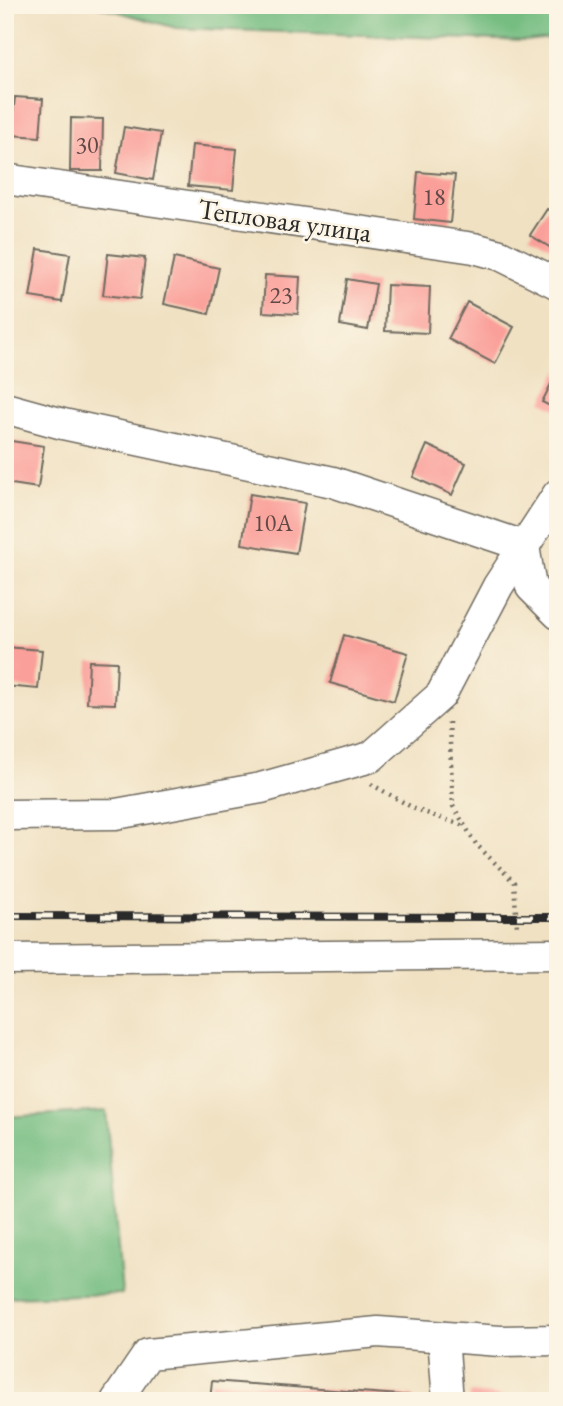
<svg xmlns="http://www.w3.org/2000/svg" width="563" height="1406" font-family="'EB Garamond',serif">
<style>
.forest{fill:#76bd82;stroke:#507456;stroke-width:2}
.building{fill:#fa9f99}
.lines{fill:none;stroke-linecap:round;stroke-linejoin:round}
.minor-casing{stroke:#706b60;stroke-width:33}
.path{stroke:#706b60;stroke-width:4.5;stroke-dasharray:2 5;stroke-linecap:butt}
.minor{stroke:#fff;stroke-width:30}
.rail-casing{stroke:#2b2b2b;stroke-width:8}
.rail{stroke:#fcf5e5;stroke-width:5;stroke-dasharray:16;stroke-linecap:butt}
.labels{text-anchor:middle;stroke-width:5;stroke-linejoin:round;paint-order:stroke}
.number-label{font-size:24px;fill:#5f4846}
.street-label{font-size:28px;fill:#2b2b2b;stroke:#fcf5e5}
</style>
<rect width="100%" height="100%" fill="#fcf5e5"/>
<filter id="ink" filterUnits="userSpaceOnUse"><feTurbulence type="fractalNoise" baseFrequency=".0143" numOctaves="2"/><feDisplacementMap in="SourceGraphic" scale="14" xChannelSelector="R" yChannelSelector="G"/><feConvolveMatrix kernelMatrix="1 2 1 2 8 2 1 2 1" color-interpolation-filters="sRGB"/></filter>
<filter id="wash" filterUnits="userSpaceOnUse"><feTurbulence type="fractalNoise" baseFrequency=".00686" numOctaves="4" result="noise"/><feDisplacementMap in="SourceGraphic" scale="28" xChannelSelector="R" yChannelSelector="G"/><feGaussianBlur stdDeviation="1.57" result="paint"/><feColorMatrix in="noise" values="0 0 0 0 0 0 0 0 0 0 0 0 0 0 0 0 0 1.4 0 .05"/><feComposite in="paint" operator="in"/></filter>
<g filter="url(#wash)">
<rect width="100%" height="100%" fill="#f0e1c2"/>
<g class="forest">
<polygon points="94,5 558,5 558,37 525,41 176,28"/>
<polygon points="106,1111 122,1294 5,1297 5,1117"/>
</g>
<g id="blocks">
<g class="building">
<polygon points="15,97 43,99 40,137 11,135"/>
<polygon points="71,118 103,119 102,171 70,171"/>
<polygon points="124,127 161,133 153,180 116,173"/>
<polygon points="192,145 237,149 233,190 188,186"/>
<polygon points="418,172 455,175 450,223 414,219"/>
<polygon points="547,209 558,215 556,251 530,235"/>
<polygon points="38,249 70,254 62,302 30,297"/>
<polygon points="108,254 145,258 140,299 103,295"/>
<polygon points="174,258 219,268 209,314 164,304"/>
<polygon points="265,275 300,277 298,314 263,312"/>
<polygon points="347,279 376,284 368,330 340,325"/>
<polygon points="387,285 430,287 428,333 385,331"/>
<polygon points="467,302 514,327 495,364 448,339"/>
<polygon points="558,370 558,410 542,402"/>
<polygon points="5,440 44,446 38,488 5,483"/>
<polygon points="427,445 466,463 452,495 413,477"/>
<polygon points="250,494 305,503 296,553 242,544"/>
<polygon points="344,635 408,653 394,701 330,683"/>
<polygon points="5,647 42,650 38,689 5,686"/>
<polygon points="89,661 117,662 115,704 87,703"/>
<polygon points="212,1381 413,1396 413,1401 210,1401"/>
<polygon points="470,1393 534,1399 534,1401 469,1401"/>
</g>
</g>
</g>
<g filter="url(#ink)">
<use href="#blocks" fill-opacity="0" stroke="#706b60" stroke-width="2"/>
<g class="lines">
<g class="minor-casing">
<g id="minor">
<polyline points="5,179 474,248 500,255 558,284"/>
<polyline points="5,408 63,424 333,482 524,546 531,587 558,614"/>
<polyline points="5,815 116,814 261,788 371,757 441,695 498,586 558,494"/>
<polyline points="5,959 558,954"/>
<polyline points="443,1337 448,1401"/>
<polyline points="116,1401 148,1354 378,1332 500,1341 558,1340"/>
</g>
</g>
<g class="path">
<polyline points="449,722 453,806 476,844 514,882 517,928"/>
<polyline points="371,784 415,809 464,826"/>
</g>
<use href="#minor" class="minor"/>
<g class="rail-casing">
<polyline id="rail" points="5,916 558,917"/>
</g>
<use href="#rail" class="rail"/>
</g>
</g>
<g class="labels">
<g class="number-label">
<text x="87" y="153">30</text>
<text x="434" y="205">18</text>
<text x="281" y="303">23</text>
<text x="273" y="531">10А</text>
</g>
<g class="street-label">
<text transform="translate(285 220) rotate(8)" y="10">Тепловая улица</text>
</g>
</g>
<rect width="563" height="1406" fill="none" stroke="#fcf5e5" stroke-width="28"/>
</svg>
